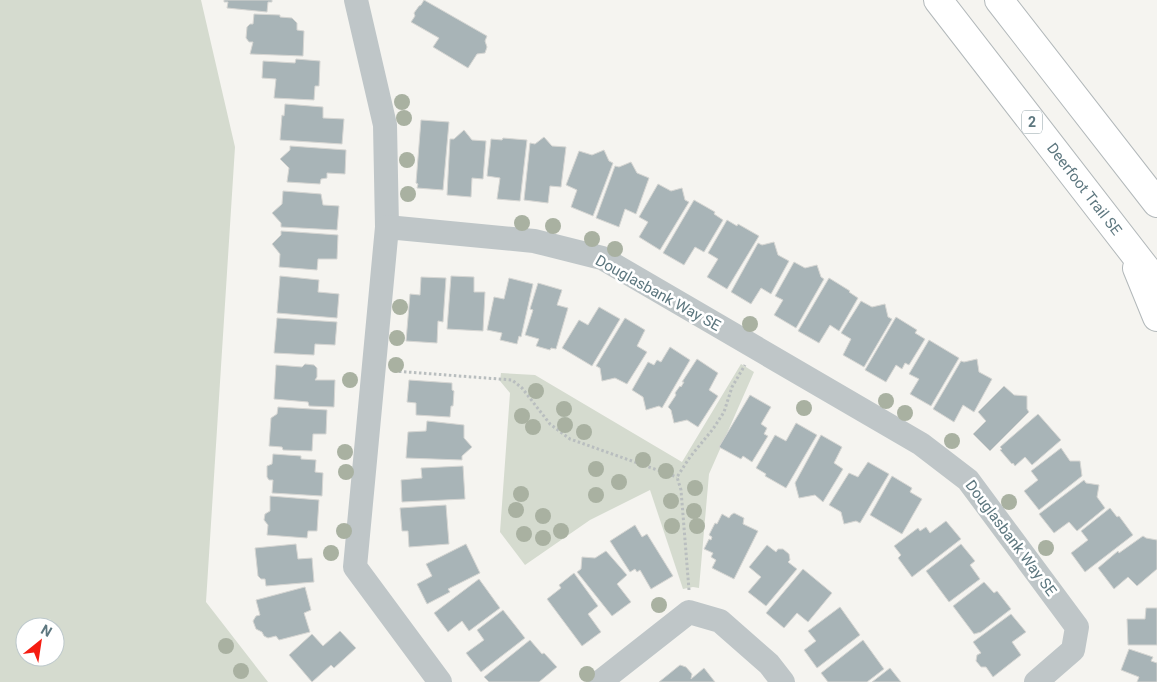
<svg xmlns="http://www.w3.org/2000/svg" width="1157" height="682" font-family="Roboto,sans-serif">
<style>
.green{fill:#d5dbcf;fill-rule:evenodd}
.building{fill:#a8b4b7;stroke:#d6d6d3}
.lines{fill:none;stroke-linecap:round;stroke-linejoin:round}
.highway-casing{stroke:#b2b8ba;stroke-width:30}
.path{stroke:#b9bebf;stroke-width:3;stroke-dasharray:2.5 2.5;stroke-linecap:butt}
.street{stroke:#bfc6c8;stroke-width:24}
.highway{stroke:#fff;stroke-width:28}
.tree{fill:#a9b1a1}
.labels{text-anchor:middle;stroke-width:5;stroke-linejoin:round;paint-order:stroke}
.shield{fill:#fff;stroke:#8ea0a5;stroke-width:1}
.shield-label{font-size:14px;font-weight:bold;fill:#5d777f}
.street-label{font-size:15px;fill:#5d777f;stroke:#fff}
</style>
<rect width="100%" height="100%" fill="#f5f4f0"/>
<g class="green">
<path d="M0,0H201L235,147L206,602L268,682H0ZM25,627H55V657H25Z"/>
<polygon points="741,364 754,372 709,474 699,588 693,587 683,589 650,490 590,520 525,565 500,532 510,393 500,381 501,373 535,375 682,462"/>
</g>
<g class="building">
<polygon points="224,0 272,0 272,2 268,2 267,12 227,8 228,2 224,2"/>
<polygon points="424,0 487,36 485,41 487,47 485,53 477,54 468,68 433,47 439,38 411,22 415,16 414,13 419,6 421,5"/>
<polygon points="254,14 280,15 280,17 292,18 297,23 297,30 304,31 303,56 250,54 253,42 249,42 246,38 247,27 250,24 253,24"/>
<polygon points="296,59 320,61 319,86 315,86 314,100 274,98 276,79 262,78 263,61 295,63"/>
<polygon points="285,104 323,107 323,118 344,119 342,144 280,140 282,115 284,116"/>
<polygon points="421,120 449,122 443,190 417,188 418,184 416,183"/>
<polygon points="464,130 472,140 486,141 483,179 472,178 471,197 447,195 450,139 454,139"/>
<polygon points="544,137 552,146 566,147 561,187 550,186 548,203 524,200 530,143 535,144"/>
<polygon points="503,138 527,140 520,201 497,199 500,178 487,176 491,139 502,140"/>
<polygon points="290,146 346,150 345,174 327,173 327,178 321,179 320,184 287,182 289,168 280,159 290,150"/>
<polygon points="604,150 609,161 613,163 593,216 571,207 577,190 566,185 579,151 592,155"/>
<polygon points="631,162 637,173 649,178 636,214 625,209 619,227 596,218 615,166 619,167"/>
<polygon points="658,184 671,191 682,188 685,200 689,202 660,250 639,237 648,222 639,217"/>
<polygon points="283,191 321,194 323,205 339,206 337,230 281,227 281,223 272,213 282,204"/>
<polygon points="694,200 715,212 714,214 723,220 704,252 695,247 684,265 663,253"/>
<polygon points="727,220 737,226 738,224 759,236 727,289 707,277 718,259 708,253"/>
<polygon points="281,231 338,235 337,259 318,259 317,270 279,267 280,254 272,244 281,235"/>
<polygon points="774,242 778,255 789,261 771,294 761,288 751,304 731,292 758,243 762,245"/>
<polygon points="794,262 805,268 817,265 821,277 824,279 796,328 774,315 783,300 775,296"/>
<polygon points="280,276 319,280 318,292 339,294 337,318 277,313"/>
<polygon points="451,276 474,277 474,292 485,292 483,331 447,329"/>
<polygon points="421,277 446,278 443,322 438,321 437,343 406,341 410,294 420,295"/>
<polygon points="509,278 533,284 521,337 519,336 517,344 500,340 502,333 487,330 494,297 504,299"/>
<polygon points="829,278 850,291 849,292 858,298 839,331 830,325 819,343 798,331"/>
<polygon points="538,283 562,290 557,305 568,308 556,349 551,348 550,350 536,346 539,339 525,335 533,310 530,309"/>
<polygon points="861,301 872,307 885,304 888,317 892,319 864,367 843,355 851,339 841,333"/>
<polygon points="599,307 620,319 592,366 562,348 579,320 588,325"/>
<polygon points="896,317 917,330 915,333 925,339 909,365 905,363 902,369 896,365 886,382 865,370"/>
<polygon points="277,318 337,322 335,345 315,344 314,355 274,353"/>
<polygon points="625,318 645,330 637,346 647,352 627,384 615,378 602,381 600,368 596,366"/>
<polygon points="929,340 959,358 931,406 910,394 919,379 909,374"/>
<polygon points="670,347 690,360 662,408 659,406 646,410 643,397 632,390 648,362 654,365 657,360 661,362"/>
<polygon points="697,359 718,373 709,390 718,396 698,427 687,420 674,423 671,410 668,407 676,395 675,393 680,386 681,387 684,382 682,382"/>
<polygon points="977,359 979,372 992,379 974,412 963,405 954,422 933,409 961,361 964,362"/>
<polygon points="305,364 314,365 317,368 317,377 315,380 335,380 334,407 309,406 308,402 274,399 276,365 302,367"/>
<polygon points="409,380 452,383 452,390 454,391 453,406 451,406 450,417 416,415 416,403 407,402"/>
<polygon points="1004,386 1014,395 1027,396 1027,409 1029,412 990,451 973,434 986,421 978,412"/>
<polygon points="750,395 771,407 761,424 767,428 764,434 768,436 752,462 743,456 741,459 719,447"/>
<polygon points="278,407 327,410 326,434 313,434 312,451 283,450 282,447 269,446 271,418 277,414"/>
<polygon points="1038,414 1061,440 1032,465 1025,457 1015,466 1013,463 1012,464 1000,450 1002,449 1000,447"/>
<polygon points="427,421 464,425 464,438 472,447 462,456 462,460 406,458 408,432 426,431"/>
<polygon points="796,423 817,435 786,488 765,476 766,474 756,468 775,435 786,441"/>
<polygon points="821,435 842,447 834,463 843,469 823,502 815,495 799,498 795,483"/>
<polygon points="1061,448 1070,461 1080,461 1082,476 1039,510 1024,491 1038,480 1031,471"/>
<polygon points="273,454 301,456 301,459 316,460 315,472 323,473 322,496 272,493 273,480 269,480 267,477 267,466 272,464"/>
<polygon points="868,462 889,474 860,523 856,521 844,524 841,512 829,505 849,473 858,477"/>
<polygon points="463,466 465,499 402,502 401,480 422,478 421,468"/>
<polygon points="892,476 912,488 910,492 922,499 902,534 870,515"/>
<polygon points="1084,480 1086,483 1099,485 1097,497 1105,508 1077,531 1069,522 1054,533 1039,514"/>
<polygon points="270,496 319,500 317,531 308,531 307,538 267,535 268,525 264,520 265,514 270,511"/>
<polygon points="446,505 449,544 409,547 408,531 402,531 400,508"/>
<polygon points="1110,508 1117,517 1119,516 1133,535 1085,572 1071,553 1088,540 1081,531"/>
<polygon points="734,513 744,518 743,524 758,531 734,579 712,568 716,560 711,557 713,553 704,549 709,539 711,540 712,537 709,535 715,523 717,524 722,514 729,518 731,515"/>
<polygon points="946,521 961,539 912,577 898,558 901,555 894,546 918,528 920,531 926,527 930,533"/>
<polygon points="635,525 642,537 647,534 673,576 651,589 640,570 637,572 635,569 630,572 610,541"/>
<polygon points="1143,536 1146,538 1157,540 1157,569 1137,586 1128,577 1114,589 1098,568 1118,551 1119,553"/>
<polygon points="296,544 298,559 312,558 314,582 266,586 265,579 261,579 258,576 255,548"/>
<polygon points="466,544 480,573 448,589 450,592 427,604 417,584 432,576 426,564"/>
<polygon points="961,544 975,561 970,565 980,579 949,602 926,571"/>
<polygon points="767,545 776,552 778,549 783,549 789,554 790,560 788,562 797,569 766,606 748,592 761,577 749,567"/>
<polygon points="606,551 627,575 617,584 631,602 612,616 577,572 581,569 582,557 595,558"/>
<polygon points="803,569 832,593 808,622 797,613 784,628 766,613"/>
<polygon points="574,573 598,606 588,614 601,632 582,646 547,599 561,588 559,585"/>
<polygon points="479,579 500,608 469,631 462,621 448,632 434,613"/>
<polygon points="984,582 994,593 997,591 1011,609 981,632 974,634 953,606"/>
<polygon points="305,587 311,610 304,613 310,632 279,640 276,636 268,638 264,636 262,632 256,629 253,621 256,616 260,615 256,600"/>
<polygon points="840,607 860,635 817,668 804,650 816,641 808,631"/>
<polygon points="1146,608 1157,608 1157,645 1128,645 1127,619 1145,619"/>
<polygon points="503,610 525,638 481,672 466,653 484,640 477,630"/>
<polygon points="1011,614 1026,632 1012,642 1021,655 993,677 986,667 981,667 976,661 977,655 981,653 973,642"/>
<polygon points="340,631 356,648 334,668 331,665 312,682 289,655 312,634 323,646"/>
<polygon points="530,640 542,654 544,653 557,667 539,682 489,682 484,677"/>
<polygon points="863,640 884,669 867,682 828,682 821,673"/>
<polygon points="1129,649 1153,657 1151,661 1157,663 1157,682 1137,682 1139,677 1121,670"/>
<polygon points="680,665 686,667 692,674 691,679 704,668 715,682 659,682"/>
<polygon points="890,668 901,682 872,682"/>
</g>
<g class="lines">
<g class="highway-casing">
<g id="highway">
<path id="s1" d="M938,0L1157,283"/>
<polyline points="999,0 1157,203"/>
<polyline points="1137,268 1157,317"/>
</g>
</g>
<g class="path">
<polyline points="394,371 512,380 522,388 550,424 570,439 677,477"/>
<polyline points="689,590 681,490 677,477 690,457 713,429 724,412 732,387 745,365"/>
</g>
<g class="street">
<polyline points="356,0 385,125 387,227"/>
<polyline points="440,682 355,567 387,227 534,241 602,258 921,444 968,480 1077,627 1073,650 1036,682"/>
<polyline points="600,682 689,612 720,621 769,664 783,682"/>
</g>
<use href="#highway" class="highway"/>
</g>
<g class="tree">
<circle cx="402" cy="102" r="8"/>
<circle cx="404" cy="118" r="8"/>
<circle cx="407" cy="160" r="8"/>
<circle cx="408" cy="194" r="8"/>
<circle cx="522" cy="223" r="8"/>
<circle cx="553" cy="226" r="8"/>
<circle cx="592" cy="239" r="8"/>
<circle cx="615" cy="249" r="8"/>
<circle cx="400" cy="307" r="8"/>
<circle cx="750" cy="324" r="8"/>
<circle cx="397" cy="338" r="8"/>
<circle cx="396" cy="365" r="8"/>
<circle cx="350" cy="380" r="8"/>
<circle cx="536" cy="391" r="8"/>
<circle cx="886" cy="401" r="8"/>
<circle cx="804" cy="408" r="8"/>
<circle cx="564" cy="409" r="8"/>
<circle cx="905" cy="413" r="8"/>
<circle cx="522" cy="416" r="8"/>
<circle cx="565" cy="425" r="8"/>
<circle cx="533" cy="427" r="8"/>
<circle cx="584" cy="432" r="8"/>
<circle cx="952" cy="441" r="8"/>
<circle cx="345" cy="452" r="8"/>
<circle cx="643" cy="460" r="8"/>
<circle cx="596" cy="469" r="8"/>
<circle cx="666" cy="471" r="8"/>
<circle cx="346" cy="472" r="8"/>
<circle cx="619" cy="482" r="8"/>
<circle cx="695" cy="488" r="8"/>
<circle cx="521" cy="494" r="8"/>
<circle cx="596" cy="495" r="8"/>
<circle cx="671" cy="501" r="8"/>
<circle cx="1009" cy="502" r="8"/>
<circle cx="516" cy="510" r="8"/>
<circle cx="694" cy="511" r="8"/>
<circle cx="543" cy="516" r="8"/>
<circle cx="672" cy="526" r="8"/>
<circle cx="697" cy="526" r="8"/>
<circle cx="344" cy="531" r="8"/>
<circle cx="561" cy="531" r="8"/>
<circle cx="524" cy="534" r="8"/>
<circle cx="543" cy="538" r="8"/>
<circle cx="1046" cy="548" r="8"/>
<circle cx="331" cy="553" r="8"/>
<circle cx="659" cy="605" r="8"/>
<circle cx="226" cy="646" r="8"/>
<circle cx="241" cy="671" r="8"/>
<circle cx="587" cy="674" r="8"/>
</g>
<g class="labels">
<rect class="shield" x="1022" y="110.5" width="20" height="23" rx="4"/>
<g class="shield-label">
<text x="1032" y="127">2</text>
</g>
<g class="street-label">
<text dy="5" stroke="none"><textPath href="#s1" startOffset="239">Deerfoot Trail SE</textPath></text>
<text transform="translate(658 293) rotate(29)" y="5">Douglasbank Way SE</text>
<text transform="translate(1011 538) rotate(53)" y="5">Douglasbank Way SE</text>
</g>
</g>
<g transform="translate(40 642) rotate(30)"><circle r="24" fill="#ffffff" stroke="#bec9cc"/>
<path d="M0-4L9 19L0 12L-9 19Z" fill="#f51c11"/>
<text y="-8" font-size="14" font-weight="bold" text-anchor="middle" fill="#5d777f">N</text>
</g>
</svg>
